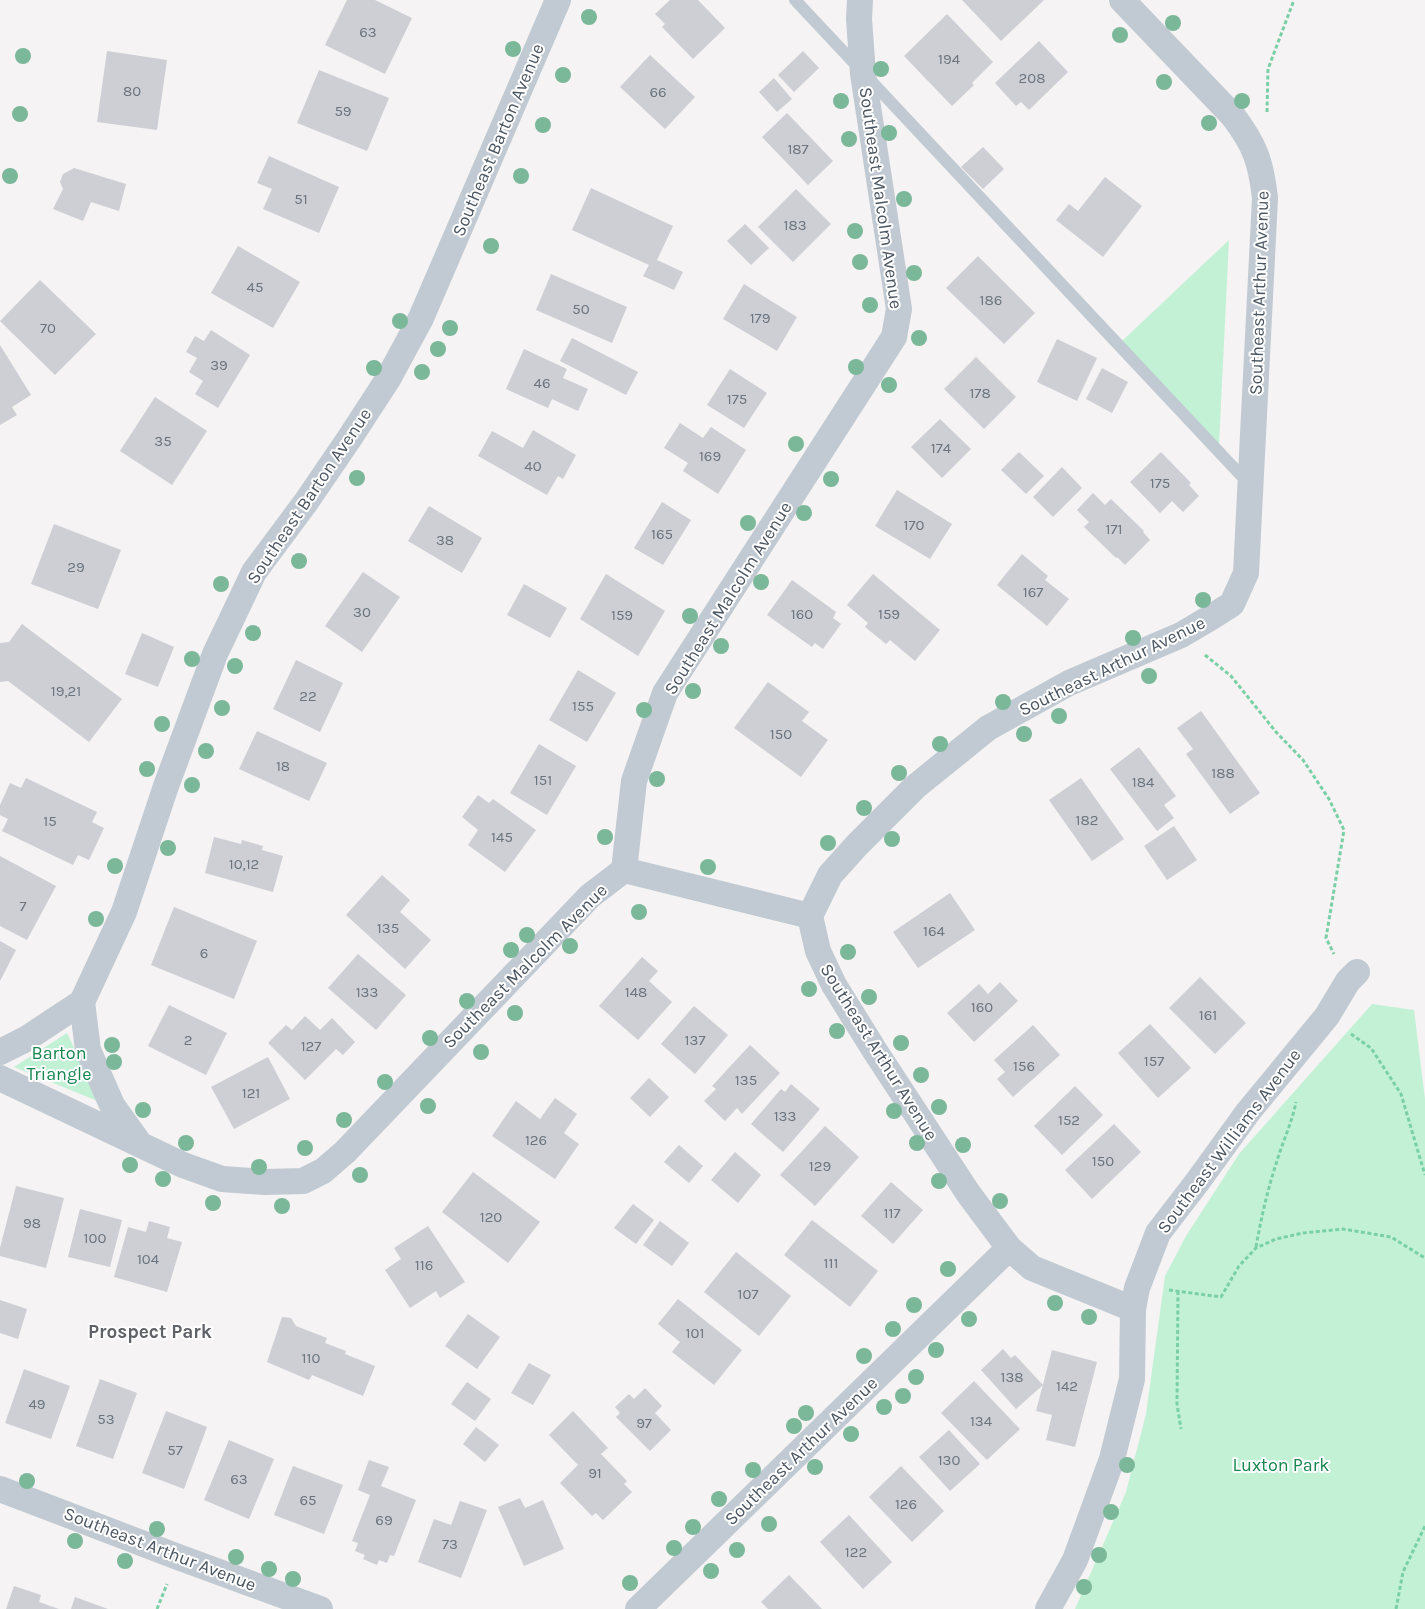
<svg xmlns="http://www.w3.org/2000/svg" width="1425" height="1609" font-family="Karla,sans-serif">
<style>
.green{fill:#c3f1d5}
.building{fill:#cdcfd5}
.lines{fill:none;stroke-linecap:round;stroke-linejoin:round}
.path{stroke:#7ad0a6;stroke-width:3;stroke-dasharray:4 2.5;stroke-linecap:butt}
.lane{stroke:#c1cad2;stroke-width:12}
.street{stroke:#c1cad2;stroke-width:26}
.tree{fill:#7bb799}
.labels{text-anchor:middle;stroke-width:4;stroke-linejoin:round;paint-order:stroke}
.number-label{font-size:15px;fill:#6b747e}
.street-label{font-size:18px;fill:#4a5661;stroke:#fff}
.park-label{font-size:18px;fill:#17864f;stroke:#fff}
.neighbourhood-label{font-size:19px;font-weight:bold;fill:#5f6368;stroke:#fff}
</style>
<rect width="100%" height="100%" fill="#f5f3f3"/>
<g class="green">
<polygon points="1229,240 1219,445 1121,342"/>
<polygon points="1372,1004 1414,1010 1425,1099 1425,1609 1075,1609 1126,1492 1146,1414 1165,1276 1186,1236 1239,1154"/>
<polygon points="67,1033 100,1102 14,1067"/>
</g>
<g class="building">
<polygon points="347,0 375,0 412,18 385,74 325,45"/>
<polygon points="670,0 698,0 725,28 693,59 662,27 665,24 655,14"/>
<polygon points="962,0 1044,0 1001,41"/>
<polygon points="947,14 993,62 972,83 974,85 952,106 904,56"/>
<polygon points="1039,41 1068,72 1029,110 1021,102 1016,106 995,83"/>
<polygon points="107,51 167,60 157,130 97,122"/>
<polygon points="803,51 819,68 794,92 778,75"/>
<polygon points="650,55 695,97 665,129 620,87"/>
<polygon points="319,70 389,98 367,151 297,123"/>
<polygon points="774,78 792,99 777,112 759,92"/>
<polygon points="787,113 833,161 808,185 762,137"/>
<polygon points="983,147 1004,169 983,189 961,167"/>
<polygon points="269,156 339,187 319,233 263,209 272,189 257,183"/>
<polygon points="74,168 126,184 119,211 91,202 83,221 53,209 63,189 60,182 63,174"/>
<polygon points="1105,177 1142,206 1103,257 1056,220 1069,204 1078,211"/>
<polygon points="591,188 673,226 657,260 683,272 674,290 643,276 649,265 572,230"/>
<polygon points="796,189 831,224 793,262 758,227"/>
<polygon points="745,224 769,248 751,265 727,241"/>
<polygon points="238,246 300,282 273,328 211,293"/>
<polygon points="978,256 1035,313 1004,344 946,288"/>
<polygon points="551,274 627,307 612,343 536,310"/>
<polygon points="40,280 96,334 55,375 0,321"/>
<polygon points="744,284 797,317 777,351 723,319"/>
<polygon points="211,330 250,355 218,408 195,394 203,381 189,372 197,358 186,352 195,336 204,341"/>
<polygon points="572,338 638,372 626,395 560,361"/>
<polygon points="1057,339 1097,358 1077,401 1037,382"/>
<polygon points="0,345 31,395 12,407 17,415 0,425"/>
<polygon points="524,349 567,369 563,378 588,389 578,411 552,399 548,408 506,389"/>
<polygon points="976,357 1016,397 984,429 944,389"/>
<polygon points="1102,368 1128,382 1112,413 1086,399"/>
<polygon points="730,369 767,393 744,428 707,405"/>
<polygon points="155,397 207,431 172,485 120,451"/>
<polygon points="940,419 971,449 942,478 911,447"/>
<polygon points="680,423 703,438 711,427 746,450 718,494 683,471 688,463 664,448"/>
<polygon points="533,430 576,455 563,479 558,476 547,495 478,456 492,431 523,448"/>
<polygon points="1019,452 1044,476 1026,494 1001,470"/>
<polygon points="1161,452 1191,483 1189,485 1199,496 1183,512 1172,501 1160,513 1130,482"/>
<polygon points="1062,467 1082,488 1053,517 1033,497"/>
<polygon points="897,490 952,524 930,559 875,526"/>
<polygon points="1093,493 1105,505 1111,499 1144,531 1143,532 1150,540 1125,565 1117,557 1116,558 1084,527 1089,522 1077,510"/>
<polygon points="662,502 691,520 663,565 634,548"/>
<polygon points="429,506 482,538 462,573 408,541"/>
<polygon points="54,524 121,550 98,609 31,584"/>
<polygon points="1022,554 1048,576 1045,580 1069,599 1047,626 997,585"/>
<polygon points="363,572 400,597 362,652 325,626"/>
<polygon points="606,574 665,611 638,656 580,619"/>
<polygon points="873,574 940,630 915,661 890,640 886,644 865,627 868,623 847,605"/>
<polygon points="792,580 836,612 833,618 841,624 823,649 815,643 812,647 767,615"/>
<polygon points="524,584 567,608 550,638 507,615"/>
<polygon points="22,624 122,699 89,742 8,681 0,682 0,643 9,642"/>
<polygon points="142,633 174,647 158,687 125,674"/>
<polygon points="296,660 343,683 320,732 273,709"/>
<polygon points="578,670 616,693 587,742 549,720"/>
<polygon points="768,682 809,712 802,721 828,740 801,777 734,728"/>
<polygon points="1201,711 1260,793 1230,814 1186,754 1193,749 1177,728"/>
<polygon points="257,731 327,763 309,801 239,769"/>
<polygon points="539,744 576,766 547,815 510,793"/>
<polygon points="1139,747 1176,796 1164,805 1174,818 1157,831 1110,769"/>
<polygon points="26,778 97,812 92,822 104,828 89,860 78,855 73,865 2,831 8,819 0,815 0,805 10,783 21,788"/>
<polygon points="1081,778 1124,839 1092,861 1049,800"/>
<polygon points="478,795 489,803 493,799 536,830 505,872 468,845 478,830 462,817"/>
<polygon points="1174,826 1197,860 1167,880 1144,846"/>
<polygon points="214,837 241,844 242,840 263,846 262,850 283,856 273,892 205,873"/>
<polygon points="0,856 56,886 27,940 0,926"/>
<polygon points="382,875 410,900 400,912 431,940 405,969 346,915"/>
<polygon points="950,893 975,930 918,968 893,932"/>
<polygon points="174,907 257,941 234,999 151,965"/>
<polygon points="0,941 16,950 0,981"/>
<polygon points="358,954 406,995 376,1030 328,988"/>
<polygon points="642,957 658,971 649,981 672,1002 638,1040 599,1006"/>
<polygon points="1200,977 1246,1023 1215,1054 1169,1008"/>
<polygon points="1000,982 1018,1001 974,1042 947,1013 979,984 988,994"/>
<polygon points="169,1005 227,1033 206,1075 148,1046"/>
<polygon points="694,1006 728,1035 695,1074 661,1044"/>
<polygon points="305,1016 320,1030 332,1018 355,1042 343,1055 336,1049 305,1080 268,1043 286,1025 292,1030"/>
<polygon points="1150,1024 1191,1068 1158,1098 1118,1053"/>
<polygon points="1033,1025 1060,1055 1013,1097 997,1079 1005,1072 994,1060"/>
<polygon points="750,1045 780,1073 742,1114 737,1108 725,1121 704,1101 716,1089 712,1086"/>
<polygon points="268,1057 290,1099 234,1129 211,1087"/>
<polygon points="649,1078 669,1097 650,1117 630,1098"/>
<polygon points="791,1084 820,1109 783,1152 751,1124 781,1089 785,1092"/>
<polygon points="1075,1086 1103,1115 1062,1155 1034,1126"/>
<polygon points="555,1098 577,1114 564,1133 579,1144 555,1179 492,1136 516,1101 540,1119"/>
<polygon points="1114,1124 1141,1152 1092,1199 1065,1170"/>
<polygon points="825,1126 859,1157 815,1206 780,1175"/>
<polygon points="679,1145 703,1166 689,1183 664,1162"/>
<polygon points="735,1152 761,1175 738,1203 711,1180"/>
<polygon points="473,1172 540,1222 508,1263 442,1212"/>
<polygon points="891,1182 923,1210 893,1244 861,1216"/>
<polygon points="16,1186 64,1198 46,1268 0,1256 0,1248"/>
<polygon points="633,1204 654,1220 636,1244 614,1228"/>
<polygon points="80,1209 122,1220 110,1267 68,1257"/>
<polygon points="812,1220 878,1271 850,1307 784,1255"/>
<polygon points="149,1221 170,1227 167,1238 182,1242 167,1292 114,1277 128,1227 146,1232"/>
<polygon points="660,1221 689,1243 672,1266 643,1245"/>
<polygon points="428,1226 465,1282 440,1298 436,1291 410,1308 385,1270 401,1259 394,1248"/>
<polygon points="736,1252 791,1296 759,1336 704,1292"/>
<polygon points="678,1299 742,1350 714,1385 672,1352 680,1342 658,1324"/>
<polygon points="0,1300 27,1309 18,1339 0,1333"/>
<polygon points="468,1314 500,1337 477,1369 445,1346"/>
<polygon points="282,1317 291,1318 296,1326 327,1338 325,1343 346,1351 345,1354 375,1366 363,1396 312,1375 309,1380 267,1362"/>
<polygon points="1003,1349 1011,1358 1015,1355 1043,1385 1016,1409 981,1370"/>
<polygon points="1052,1350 1097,1362 1075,1447 1046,1440 1052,1415 1036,1411"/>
<polygon points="529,1363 551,1375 533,1405 511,1393"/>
<polygon points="24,1369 70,1386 51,1439 5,1423"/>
<polygon points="100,1379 137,1393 113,1459 76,1446"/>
<polygon points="974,1381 1020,1429 987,1460 941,1413"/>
<polygon points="467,1382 491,1399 475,1421 451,1404"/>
<polygon points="645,1388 662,1406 655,1413 671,1430 650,1451 616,1417 620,1413 615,1407 629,1394 634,1399"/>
<polygon points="166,1411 207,1427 184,1489 142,1473"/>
<polygon points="573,1411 608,1448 601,1454 627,1481 624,1484 632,1492 603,1520 596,1513 592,1516 560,1483 578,1465 549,1435"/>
<polygon points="476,1427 499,1445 485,1462 463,1444"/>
<polygon points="949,1430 980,1464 950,1491 919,1457"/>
<polygon points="229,1440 274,1459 249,1519 204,1500"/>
<polygon points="369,1460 389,1467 381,1486 416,1500 394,1556 390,1555 387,1563 379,1560 377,1565 363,1559 365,1555 355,1551 358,1543 352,1541 370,1495 358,1490"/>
<polygon points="293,1466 343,1485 324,1534 274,1515"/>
<polygon points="901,1466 944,1511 912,1542 869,1497"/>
<polygon points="520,1498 525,1508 543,1500 564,1549 524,1566 498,1507"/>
<polygon points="460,1501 487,1510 461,1578 418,1562 434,1519 451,1525"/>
<polygon points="849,1515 892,1562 863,1589 820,1542"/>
<polygon points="789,1575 822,1609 768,1609 761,1602"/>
<polygon points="14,1586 41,1595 39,1602 59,1609 6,1609"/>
<polygon points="75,1597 108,1609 71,1609"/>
</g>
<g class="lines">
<g class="path">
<polyline points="1267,112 1268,69 1294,0"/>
<polyline points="1205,655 1231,676 1276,732 1303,760 1329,799 1344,830 1326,938 1334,954"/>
<polyline points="1351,1034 1371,1048 1401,1094 1425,1175"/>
<path d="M1256,1247C1261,1219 1267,1192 1276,1164C1282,1143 1292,1123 1296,1102"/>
<polyline points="1169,1290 1221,1297 1239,1266 1256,1248 1276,1239 1303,1233 1343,1229 1391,1237 1425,1258"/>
<polyline points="1178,1291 1177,1404 1181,1429"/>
<polyline points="157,1609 167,1584"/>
<polyline points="1396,1609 1403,1572 1425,1526"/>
</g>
<polyline class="lane" points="795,0 1250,485"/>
<g class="street">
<path d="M1122,0L1233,116C1255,145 1261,162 1265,198L1246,573L1232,604L1210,618L1181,635L1069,683L988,728L915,787L857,845L830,875L810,916L818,951L834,985L875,1051L968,1193L1009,1248L1032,1268L1133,1309"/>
<polyline points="624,870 810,916"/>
<polyline points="82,1002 88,1050 112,1105 137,1140"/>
<polyline points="0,1052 26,1039 82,1002 124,912 166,786 215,654 254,572 306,502 349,439 388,379 421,318 558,0"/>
<polyline points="0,1078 183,1165 222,1179 265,1182 303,1181 323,1171 345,1152 590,896 624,870 634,781 665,693 894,337 899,309 863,74 859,19 860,0"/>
<polyline points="0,1489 178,1557 320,1609"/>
<polyline points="638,1609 1009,1248"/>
<polyline points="1048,1609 1075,1560 1112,1459 1132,1379 1133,1309 1137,1288 1158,1233 1198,1181 1248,1112 1327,1016 1348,981 1357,972"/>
</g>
</g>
<g class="tree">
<circle cx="589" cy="17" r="8"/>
<circle cx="1173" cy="23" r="8"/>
<circle cx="1120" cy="35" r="8"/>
<circle cx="513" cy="49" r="8"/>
<circle cx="23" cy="56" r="8"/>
<circle cx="881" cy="69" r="8"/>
<circle cx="563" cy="75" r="8"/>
<circle cx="1164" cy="82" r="8"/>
<circle cx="841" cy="101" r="8"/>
<circle cx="1242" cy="101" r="8"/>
<circle cx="20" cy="114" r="8"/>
<circle cx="1209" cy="123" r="8"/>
<circle cx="543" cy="125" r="8"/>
<circle cx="889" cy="133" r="8"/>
<circle cx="849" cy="139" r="8"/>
<circle cx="10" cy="176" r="8"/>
<circle cx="521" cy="176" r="8"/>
<circle cx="904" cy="199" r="8"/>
<circle cx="855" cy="231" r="8"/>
<circle cx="491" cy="246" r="8"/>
<circle cx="860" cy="262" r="8"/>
<circle cx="914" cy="273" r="8"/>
<circle cx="870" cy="305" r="8"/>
<circle cx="400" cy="321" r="8"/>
<circle cx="450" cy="328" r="8"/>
<circle cx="919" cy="338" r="8"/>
<circle cx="438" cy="349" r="8"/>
<circle cx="856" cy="367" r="8"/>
<circle cx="374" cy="368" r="8"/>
<circle cx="422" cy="372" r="8"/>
<circle cx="889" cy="385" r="8"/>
<circle cx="796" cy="444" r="8"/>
<circle cx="357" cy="478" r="8"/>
<circle cx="831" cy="479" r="8"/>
<circle cx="804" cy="513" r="8"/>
<circle cx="748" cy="523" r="8"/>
<circle cx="299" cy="561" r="8"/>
<circle cx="761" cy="582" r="8"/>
<circle cx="221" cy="584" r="8"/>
<circle cx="1203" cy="600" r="8"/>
<circle cx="690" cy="616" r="8"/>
<circle cx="253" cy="633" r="8"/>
<circle cx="1133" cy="638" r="8"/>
<circle cx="721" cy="646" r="8"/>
<circle cx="192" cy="659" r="8"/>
<circle cx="235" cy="666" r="8"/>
<circle cx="1149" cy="676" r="8"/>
<circle cx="693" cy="691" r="8"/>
<circle cx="1003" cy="702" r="8"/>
<circle cx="222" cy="708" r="8"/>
<circle cx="644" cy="710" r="8"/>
<circle cx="1059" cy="716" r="8"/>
<circle cx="162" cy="724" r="8"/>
<circle cx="1024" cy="734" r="8"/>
<circle cx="940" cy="744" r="8"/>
<circle cx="206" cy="751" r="8"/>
<circle cx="147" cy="769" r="8"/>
<circle cx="899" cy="773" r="8"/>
<circle cx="657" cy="779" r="8"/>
<circle cx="192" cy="785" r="8"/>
<circle cx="864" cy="808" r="8"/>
<circle cx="605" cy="837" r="8"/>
<circle cx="892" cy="839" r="8"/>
<circle cx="828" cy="843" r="8"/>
<circle cx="168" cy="848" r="8"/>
<circle cx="115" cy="866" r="8"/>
<circle cx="708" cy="867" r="8"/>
<circle cx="639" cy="912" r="8"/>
<circle cx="96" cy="919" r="8"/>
<circle cx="527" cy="935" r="8"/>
<circle cx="570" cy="946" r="8"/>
<circle cx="511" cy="950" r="8"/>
<circle cx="848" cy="952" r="8"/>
<circle cx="809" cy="989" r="8"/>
<circle cx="869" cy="997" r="8"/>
<circle cx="467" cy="1001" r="8"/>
<circle cx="515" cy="1013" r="8"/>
<circle cx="837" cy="1031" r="8"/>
<circle cx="430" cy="1038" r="8"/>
<circle cx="901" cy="1043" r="8"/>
<circle cx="112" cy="1045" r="8"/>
<circle cx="481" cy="1052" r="8"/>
<circle cx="114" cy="1062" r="8"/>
<circle cx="921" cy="1075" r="8"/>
<circle cx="385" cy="1082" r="8"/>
<circle cx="428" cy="1106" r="8"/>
<circle cx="939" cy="1107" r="8"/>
<circle cx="143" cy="1110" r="8"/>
<circle cx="894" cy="1111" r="8"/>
<circle cx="344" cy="1120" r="8"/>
<circle cx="186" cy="1143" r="8"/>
<circle cx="917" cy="1143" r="8"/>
<circle cx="963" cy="1145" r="8"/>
<circle cx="305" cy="1148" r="8"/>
<circle cx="130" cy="1165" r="8"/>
<circle cx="259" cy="1167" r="8"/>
<circle cx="360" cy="1175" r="8"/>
<circle cx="163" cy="1179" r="8"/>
<circle cx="939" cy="1181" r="8"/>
<circle cx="1000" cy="1201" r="8"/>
<circle cx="213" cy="1203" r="8"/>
<circle cx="282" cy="1206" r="8"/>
<circle cx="948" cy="1269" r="8"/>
<circle cx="1055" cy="1303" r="8"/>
<circle cx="914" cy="1305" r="8"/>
<circle cx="1089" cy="1317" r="8"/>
<circle cx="969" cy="1319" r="8"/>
<circle cx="893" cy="1329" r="8"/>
<circle cx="936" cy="1350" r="8"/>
<circle cx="864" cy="1356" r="8"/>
<circle cx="916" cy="1377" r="8"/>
<circle cx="903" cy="1396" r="8"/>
<circle cx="884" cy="1407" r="8"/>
<circle cx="806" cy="1413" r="8"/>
<circle cx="794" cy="1426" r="8"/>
<circle cx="851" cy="1434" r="8"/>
<circle cx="1127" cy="1465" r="8"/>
<circle cx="815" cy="1467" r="8"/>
<circle cx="753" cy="1470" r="8"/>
<circle cx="27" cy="1481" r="8"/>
<circle cx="719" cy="1499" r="8"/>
<circle cx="1111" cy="1512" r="8"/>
<circle cx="769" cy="1524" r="8"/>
<circle cx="693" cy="1527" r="8"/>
<circle cx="157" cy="1529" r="8"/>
<circle cx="75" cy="1541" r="8"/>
<circle cx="674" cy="1548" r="8"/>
<circle cx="737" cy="1550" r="8"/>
<circle cx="1099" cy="1555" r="8"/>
<circle cx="236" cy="1557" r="8"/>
<circle cx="125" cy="1561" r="8"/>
<circle cx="269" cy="1569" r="8"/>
<circle cx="711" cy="1571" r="8"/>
<circle cx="293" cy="1579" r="8"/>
<circle cx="630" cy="1583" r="8"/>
<circle cx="1084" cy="1587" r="8"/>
</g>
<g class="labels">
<g class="number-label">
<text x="368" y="37">63</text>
<text x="949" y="64">194</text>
<text x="1032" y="83">208</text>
<text x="132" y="96">80</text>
<text x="658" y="97">66</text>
<text x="343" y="116">59</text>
<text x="798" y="154">187</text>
<text x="301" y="204">51</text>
<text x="795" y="230">183</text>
<text x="255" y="292">45</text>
<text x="991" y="305">186</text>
<text x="581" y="314">50</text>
<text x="760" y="323">179</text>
<text x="48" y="333">70</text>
<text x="219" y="370">39</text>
<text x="542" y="388">46</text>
<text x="980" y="398">178</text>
<text x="737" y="404">175</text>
<text x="163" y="446">35</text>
<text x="941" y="453">174</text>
<text x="710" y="461">169</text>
<text x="533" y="471">40</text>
<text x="1160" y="488">175</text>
<text x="914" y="530">170</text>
<text x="1114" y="534">171</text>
<text x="662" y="539">165</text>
<text x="445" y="545">38</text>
<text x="76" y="572">29</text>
<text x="1033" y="597">167</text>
<text x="362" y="617">30</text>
<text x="802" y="619">160</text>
<text x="889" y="619">159</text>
<text x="622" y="620">159</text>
<text x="66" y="696">19,21</text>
<text x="308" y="701">22</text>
<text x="583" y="711">155</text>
<text x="781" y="739">150</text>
<text x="283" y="771">18</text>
<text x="1223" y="778">188</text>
<text x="543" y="785">151</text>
<text x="1143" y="787">184</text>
<text x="1087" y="825">182</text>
<text x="50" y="826">15</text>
<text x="502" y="842">145</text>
<text x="244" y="869">10,12</text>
<text x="23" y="911">7</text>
<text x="388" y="933">135</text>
<text x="934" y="936">164</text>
<text x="204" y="958">6</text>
<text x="367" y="997">133</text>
<text x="636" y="997">148</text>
<text x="982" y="1012">160</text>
<text x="1208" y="1020">161</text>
<text x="188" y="1045">2</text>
<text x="695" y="1045">137</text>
<text x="311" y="1051">127</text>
<text x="1154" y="1066">157</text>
<text x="1024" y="1071">156</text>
<text x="746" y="1085">135</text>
<text x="251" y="1098">121</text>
<text x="785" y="1121">133</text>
<text x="1069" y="1125">152</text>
<text x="536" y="1145">126</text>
<text x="1103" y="1166">150</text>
<text x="820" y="1171">129</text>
<text x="892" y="1218">117</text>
<text x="491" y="1222">120</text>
<text x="32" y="1228">98</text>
<text x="95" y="1243">100</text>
<text x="148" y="1264">104</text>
<text x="831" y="1268">111</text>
<text x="424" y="1270">116</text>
<text x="748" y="1299">107</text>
<text x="695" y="1338">101</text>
<text x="311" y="1363">110</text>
<text x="1012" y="1382">138</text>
<text x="1067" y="1391">142</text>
<text x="37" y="1409">49</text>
<text x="106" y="1424">53</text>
<text x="981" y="1426">134</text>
<text x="644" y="1428">97</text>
<text x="175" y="1455">57</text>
<text x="949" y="1465">130</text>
<text x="595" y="1478">91</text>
<text x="239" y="1484">63</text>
<text x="308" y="1505">65</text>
<text x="906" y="1509">126</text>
<text x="384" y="1525">69</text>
<text x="450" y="1549">73</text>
<text x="856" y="1557">122</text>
</g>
<g class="street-label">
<text transform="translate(498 140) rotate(-67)" y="6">Southeast Barton Avenue</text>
<text transform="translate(881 198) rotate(82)" y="6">Southeast Malcolm Avenue</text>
<text transform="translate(1259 293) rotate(-88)" y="6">Southeast Arthur Avenue</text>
<text transform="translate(309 496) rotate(-56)" y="6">Southeast Barton Avenue</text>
<text transform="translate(728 598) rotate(-58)" y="6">Southeast Malcolm Avenue</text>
<text transform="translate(1112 666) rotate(-26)" y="6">Southeast Arthur Avenue</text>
<text transform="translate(525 966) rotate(-45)" y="6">Southeast Malcolm Avenue</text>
<text transform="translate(879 1052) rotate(58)" y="6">Southeast Arthur Avenue</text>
<text transform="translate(1229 1141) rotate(-53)" y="6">Southeast Williams Avenue</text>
<text transform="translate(801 1451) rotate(-44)" y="6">Southeast Arthur Avenue</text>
<text transform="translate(160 1549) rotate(21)" y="6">Southeast Arthur Avenue</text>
</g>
<g class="park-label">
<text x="59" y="1059">Barton<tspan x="59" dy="21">Triangle</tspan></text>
<text x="1281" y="1471">Luxton Park</text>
</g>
<g class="neighbourhood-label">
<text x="150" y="1338">Prospect Park</text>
</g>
</g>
</svg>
